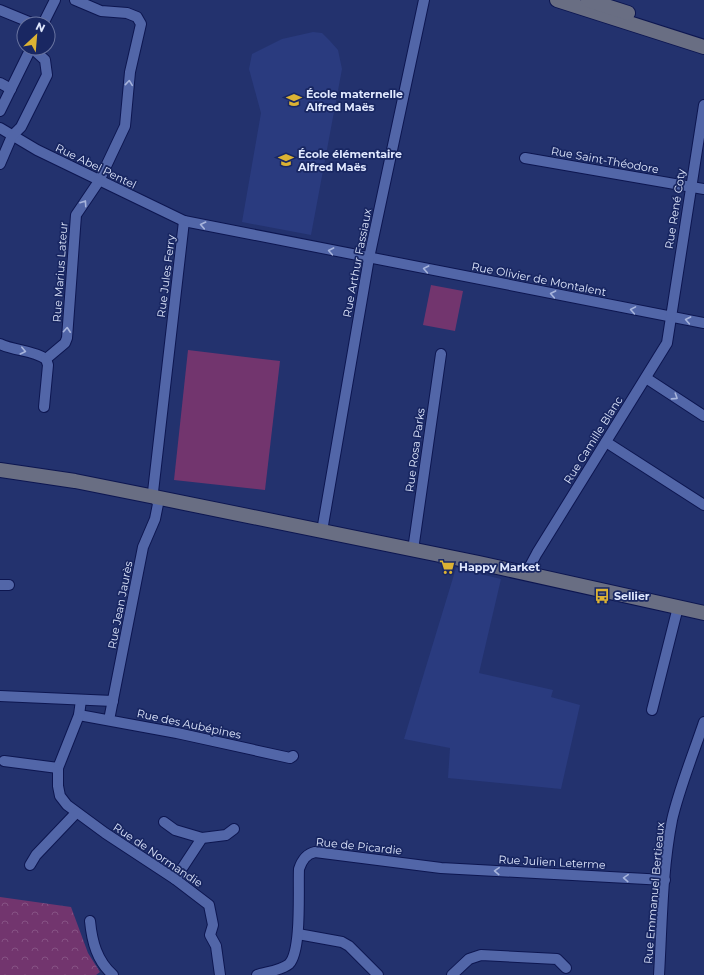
<svg xmlns="http://www.w3.org/2000/svg" width="704" height="975" font-family="Montserrat,sans-serif">
<style>
.built{fill:#2a3b7f}
.park{fill:url(#park-crowns)}
.pitch{fill:#72356e}
.lines{fill:none;stroke-linecap:round;stroke-linejoin:round}
.street-casing{stroke:#0d1650;stroke-width:12}
.secondary-casing{stroke:#0d1650;stroke-width:16}
.street{stroke:#5266a8;stroke-width:10}
.secondary{stroke:#696e83;stroke-width:14}
.oneway{stroke:#a7b4dc}
.labels{text-anchor:middle;stroke-width:3.5;stroke-linejoin:round;paint-order:stroke}
.poi-label{font-size:11px;font-weight:bold;fill:#e0e8fe;stroke:#192762;text-anchor:start}
.street-label{font-size:11px;fill:#e0e8fe;stroke:#192762}
</style>
<defs>
<pattern id="park-crowns" width="20" height="18" patternUnits="userSpaceOnUse"><rect width="20" height="18" fill="#72356e"/><path d="M2 6a3 3 0 1 1 6 0M12 15a3 3 0 1 1 6 0" fill="none" stroke="#865284"/></pattern>
</defs>
<rect width="100%" height="100%" fill="#23326e"/>
<g class="built">
<polygon points="313,32 322,33 330,41 338,50 342,69 311,235 242,222 261,113 249,69 252,54 282,39"/>
<polygon points="456,568 501,579 479,673 553,690 551,697 580,705 561,789 448,778 450,748 404,739"/>
</g>
<polygon class="park" points="0,897 71,907 88,953 100,972 96,975 0,975"/>
<g class="pitch">
<polygon points="431,285 463,291 455,331 423,325"/>
<polygon points="188,350 280,361 265,490 174,480"/>
<polygon points="35,971 62,972 62,975 35,975"/>
</g>
<g class="lines">
<g class="street-casing">
<g id="street">
<polyline points="0,10 34,24"/>
<polyline points="43,24 55,0"/>
<polyline points="0,83 11,89"/>
<polyline points="0,111 31,48"/>
<polyline points="0,128 37,150 184,221 704,323"/>
<polyline points="525,158 704,189"/>
<polyline points="0,164 12,136 21,127 47,75 45,60 32,48"/>
<path d="M0,344C15,351 32,350 46,359"/>
<polyline points="46,359 65,343 67,338 76,215 99,181 125,126 130,72 141,24 137,17 127,13 101,11 75,0"/>
<polyline points="646,378 704,416"/>
<polyline points="44,407 48,365 46,359"/>
<polyline points="606,442 704,505"/>
<polyline points="322,531 369,258 424,0"/>
<polyline points="413,550 441,354"/>
<polyline points="528,574 530,566 537,553 667,343 704,105"/>
<polyline points="0,585 9,585"/>
<polyline points="0,696 113,701"/>
<polyline points="652,710 678,607"/>
<polyline points="79,715 177,733 290,758 293,756"/>
<polyline points="109,720 143,547 155,519 158,504 153,492 184,221"/>
<polyline points="4,761 58,768 79,715 81,700"/>
<polyline points="58,768 58,786 60,796 67,805 105,833 175,879 209,905 213,925 210,935 216,946 220,975"/>
<polyline points="164,822 175,830 202,838"/>
<polyline points="30,865 36,855 76,813"/>
<polyline points="175,879 202,838 226,835 234,829"/>
<path d="M90,921C92,942 97,961 113,975"/>
<polyline points="298,934 342,942 349,946 378,975"/>
<path d="M257,975C267,972 282,970 289,964C302,951 298,888 299,869C302,860 306,854 315,852L441,868L665,880"/>
<polyline points="452,975 469,959 481,955 557,959 566,968"/>
<path d="M659,975C662,924 662,871 672,820C679,789 694,752 704,722"/>
</g>
</g>
<g class="secondary-casing">
<g id="secondary">
<polyline points="557,0 704,47"/>
<polyline points="588,0 628,13"/>
<polyline points="0,470 75,481 155,497 479,563 704,613"/>
</g>
</g>
<use href="#street" class="street"/>
<use href="#secondary" class="secondary"/>
</g>
<defs><path id="oneway-chevron" d="M-2-3.5L2.5 0L-2 3.5" fill="none" stroke-width="1.6" stroke-linecap="round" stroke-linejoin="round"/></defs>
<g class="oneway">
<use href="#oneway-chevron" transform="translate(129 83) rotate(-84)"/>
<use href="#oneway-chevron" transform="translate(84 203) rotate(-56)"/>
<use href="#oneway-chevron" transform="translate(203 225) rotate(-168)"/>
<use href="#oneway-chevron" transform="translate(331 251) rotate(-169)"/>
<use href="#oneway-chevron" transform="translate(426 269) rotate(-169)"/>
<use href="#oneway-chevron" transform="translate(553 294) rotate(-169)"/>
<use href="#oneway-chevron" transform="translate(633 310) rotate(-170)"/>
<use href="#oneway-chevron" transform="translate(688 320) rotate(-169)"/>
<use href="#oneway-chevron" transform="translate(67 330) rotate(-86)"/>
<use href="#oneway-chevron" transform="translate(23 351) rotate(13)"/>
<use href="#oneway-chevron" transform="translate(675 397) rotate(33)"/>
<use href="#oneway-chevron" transform="translate(497 871) rotate(-177)"/>
<use href="#oneway-chevron" transform="translate(626 878) rotate(-177)"/>
</g>
<defs>
<g id="school-bare" transform="scale(1.2)"><path d="M0-5L7-2L0 1L-7-2ZM-4 1L0 2.5L4 1V4Q0 6-4 4Z" fill="#dcb233" stroke="#192762" stroke-width="2.5" paint-order="stroke"/></g>
<g id="supermarket-bare" transform="scale(1.2)"><path d="M-6-5.5h2.5l.6 2H6L4.5 2H-2.5L-4.4-4H-6ZM-1.5 3.2a1.3 1.3 0 1 0 .1 0ZM3 3.2a1.3 1.3 0 1 0 .1 0Z" fill="#dcb233" stroke="#192762" stroke-width="2.5" paint-order="stroke"/></g>
<g id="bus-bare" transform="scale(1.2)"><path d="M-5-6H5V4H4V6H2V4H-2V6H-4V4H-5ZM-3.5-4V0h7V-4ZM-3.5 1.2v1.5H-2V1.2ZM2 1.2v1.5H3.5V1.2Z" fill="#dcb233" stroke="#192762" stroke-width="2.5" paint-order="stroke"/></g>
</defs>
<g fill-rule="evenodd">
<use href="#school-bare" x="294" y="100"/>
<use href="#school-bare" x="286" y="160"/>
<use href="#supermarket-bare" x="447" y="567"/>
<use href="#bus-bare" x="602" y="596"/>
</g>
<g class="labels">
<g class="poi-label">
<text x="306" y="98">École maternelle<tspan x="306" dy="13">Alfred Maës</tspan></text>
<text x="298" y="158">École élémentaire<tspan x="298" dy="13">Alfred Maës</tspan></text>
<text x="459" y="571">Happy Market</text>
<text x="614" y="600">Sellier</text>
</g>
<g class="street-label">
<text transform="translate(605 160) rotate(10)" y="4">Rue Saint-Théodore</text>
<text transform="translate(96 166) rotate(26)" y="4">Rue Abel Pentel</text>
<text transform="translate(675 209) rotate(-81)" y="4">Rue René Coty</text>
<text transform="translate(357 263) rotate(-79)" y="4">Rue Arthur Fassiaux</text>
<text transform="translate(60 272) rotate(-86)" y="4">Rue Marius Lateur</text>
<text transform="translate(166 276) rotate(-83)" y="4">Rue Jules Ferry</text>
<text transform="translate(539 279) rotate(11)" y="4">Rue Olivier de Montalent</text>
<text transform="translate(593 440) rotate(-58)" y="4">Rue Camille Blanc</text>
<text transform="translate(415 450) rotate(-82)" y="4">Rue Rosa Parks</text>
<text transform="translate(120 605) rotate(-79)" y="4">Rue Jean Jaurès</text>
<text transform="translate(189 724) rotate(12)" y="4">Rue des Aubépines</text>
<text transform="translate(359 846) rotate(6)" y="4">Rue de Picardie</text>
<text transform="translate(158 855) rotate(34)" y="4">Rue de Normandie</text>
<text transform="translate(552 862) rotate(3)" y="4">Rue Julien Leterme</text>
<text transform="translate(654 893) rotate(-85)" y="4">Rue Emmanuel Bertieaux</text>
</g>
</g>
<g transform="translate(36 36) rotate(26)"><circle r="19" fill="#192762" stroke="#6974a0"/>
<path d="M0-3L7 15L0 10L-7 15Z" fill="#dcb233"/>
<text y="-6" font-size="11" font-weight="bold" text-anchor="middle" fill="#e0e8fe">N</text>
</g>
</svg>
